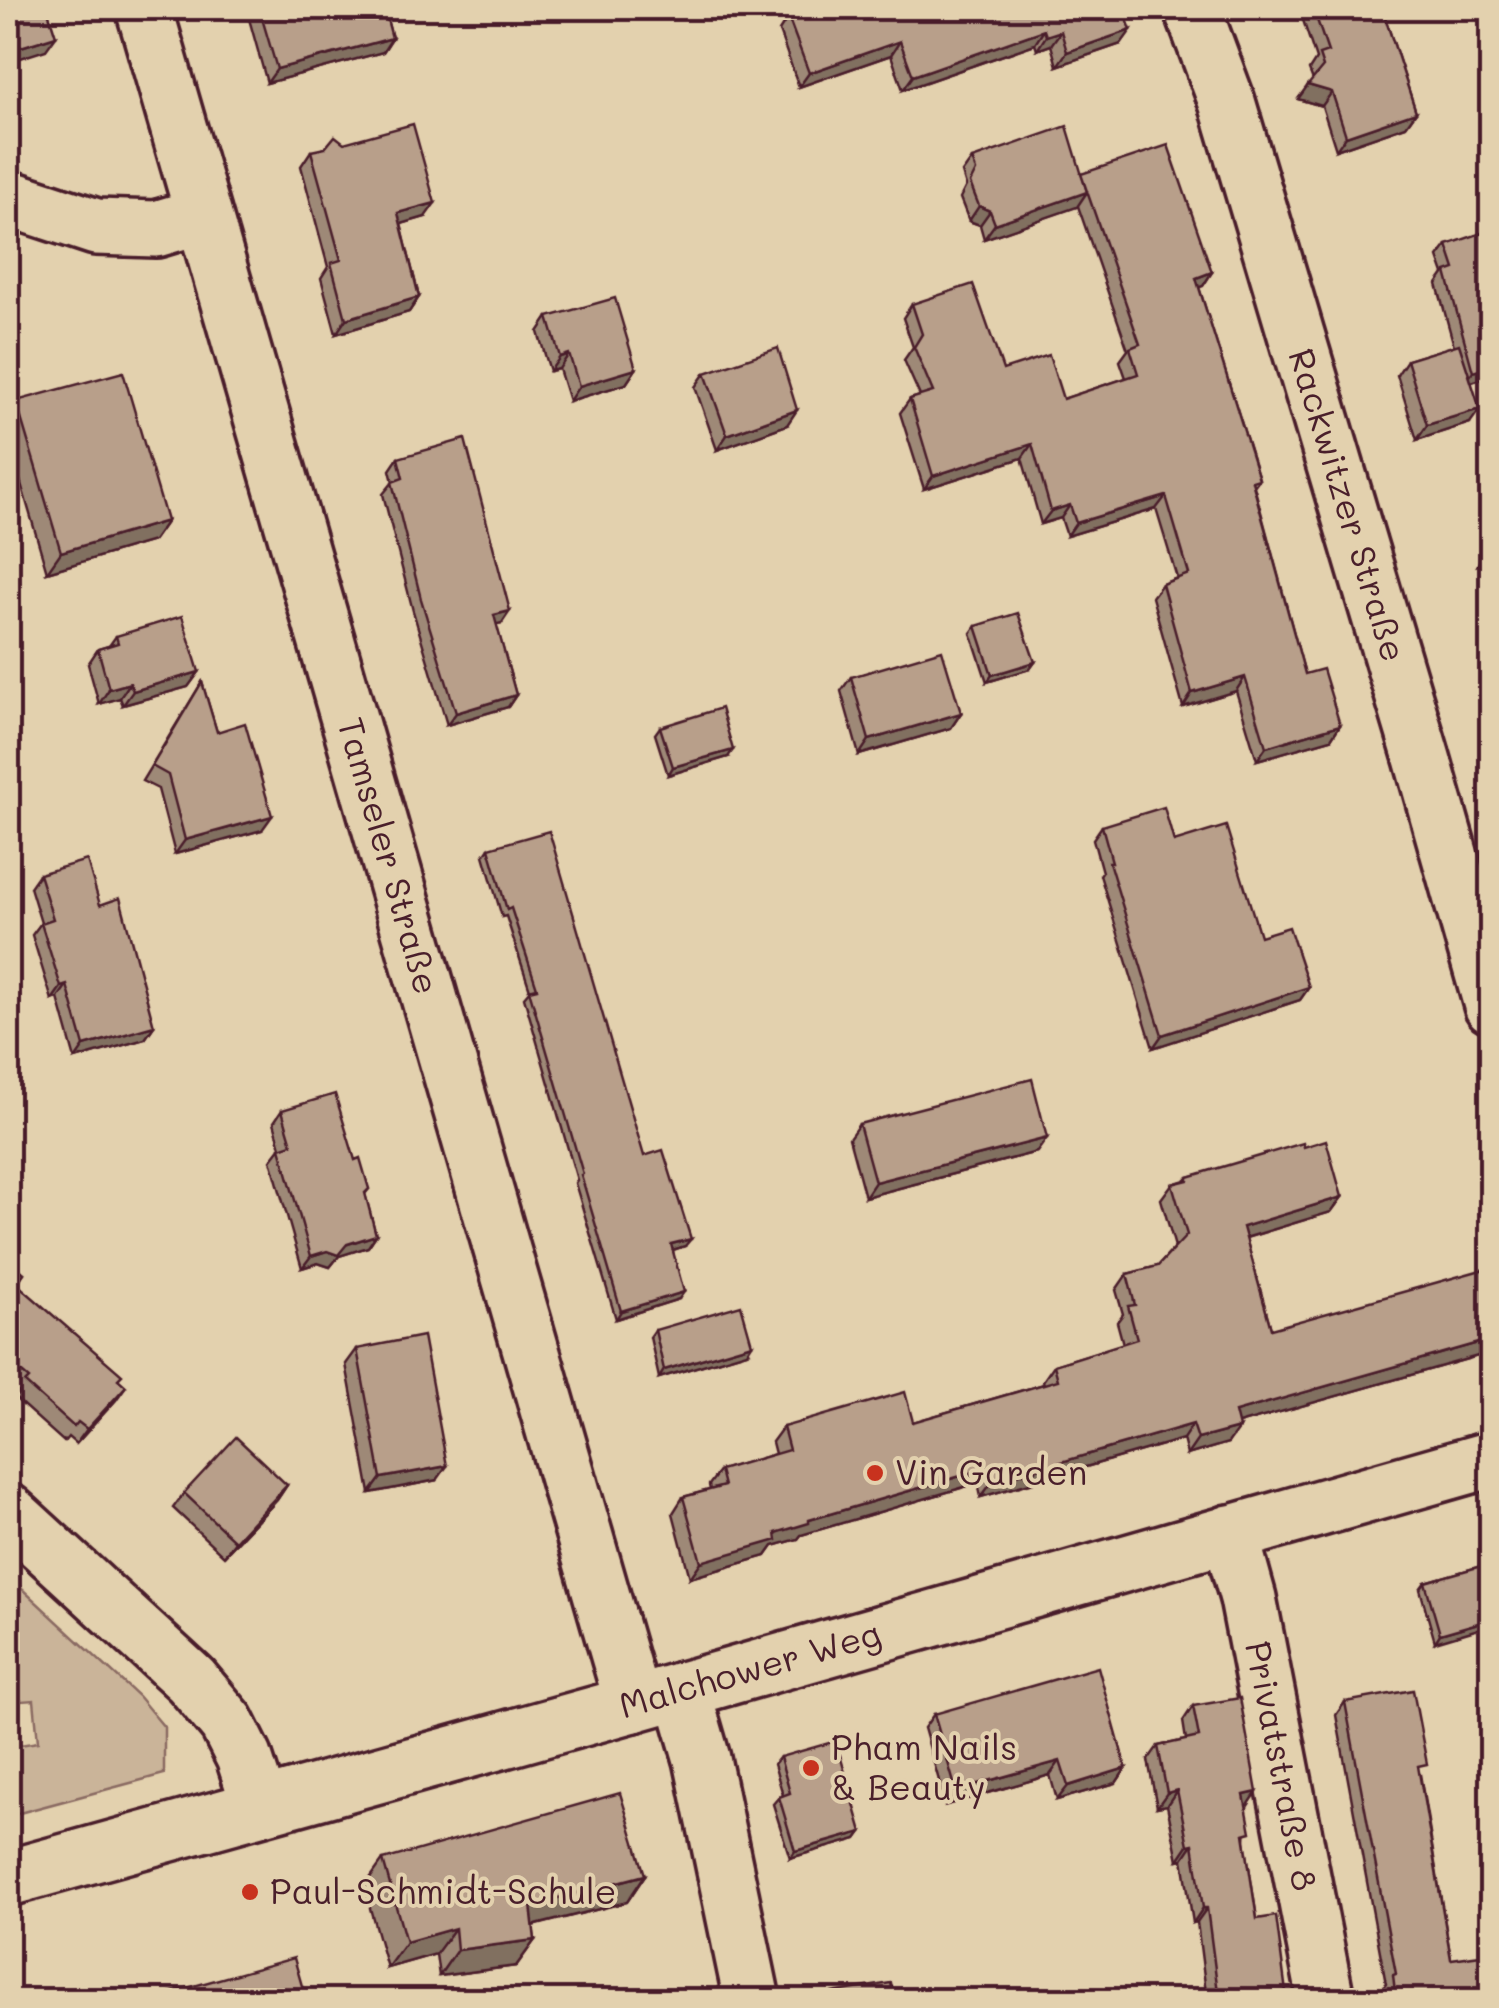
<svg xmlns="http://www.w3.org/2000/svg" width="1499" height="2008" font-family="Mali,sans-serif">
<style>
.grass{fill:#cab499;stroke:#8a6a62;stroke-width:2.5}
.lines{fill:none;stroke-linecap:round;stroke-linejoin:round}
.minor-casing{stroke:#4a1f2b;stroke-width:62}
.tertiary-casing{stroke:#4a1f2b;stroke-width:62}
.minor{stroke:#e3d1ae;stroke-width:55}
.tertiary{stroke:#e3d1ae;stroke-width:55}
.wall{fill:#9e8977;stroke:#4a1f2b;stroke-width:2.5}
.shaded-wall{fill:#816f61;stroke:#4a1f2b;stroke-width:2.5}
.building{fill:#b89f8a;stroke:#4a1f2b;stroke-width:2.5}
.poi-dot{fill:#c8321e;stroke:#e3d1ae;stroke-width:4}
.labels{text-anchor:middle;stroke-width:8;stroke-linejoin:round;paint-order:stroke}
.street-label{font-size:35px;fill:#4a1f2b;stroke:#e3d1ae}
.poi-label{font-size:35px;fill:#4a1f2b;stroke:#e3d1ae;text-anchor:start}
</style>
<rect width="100%" height="100%" fill="#e3d1ae"/>
<filter id="ink" filterUnits="userSpaceOnUse"><feTurbulence type="fractalNoise" baseFrequency=".01" numOctaves="2"/><feDisplacementMap in="SourceGraphic" scale="20" xChannelSelector="R" yChannelSelector="G"/><feConvolveMatrix kernelMatrix="1 2 1 2 8 2 1 2 1" color-interpolation-filters="sRGB"/></filter>
<g filter="url(#ink)">
<polygon class="grass" points="8,1576 138,1696 164,1727 164,1774 8,1816 8,1747 38,1742 34,1700 8,1702 8,1680 19,1667 8,1657"/>
<g class="lines">
<g class="minor-casing">
<g id="minor">
<polyline points="144,8 633,1704"/>
<polyline points="1192,8 1227,102 1422,758 1492,1005"/>
<polyline points="8,198 96,227 156,229 203,215"/>
<polyline points="8,1512 191,1680 227,1723 244,1757 260,1806"/>
<polyline points="1230,1533 1248,1598 1326,2000"/>
<polyline points="682,1690 702,1759 752,2000"/>
</g>
</g>
<g class="tertiary-casing">
<polyline id="tertiary" points="8,1878 633,1704 1492,1459"/>
</g>
<use href="#minor" class="minor"/>
<use href="#tertiary" class="tertiary"/>
</g>
<g class="wall">
<polygon points="246,8 384,8 392,38 383,52 267,83"/>
<polygon points="874,8 1132,8 1130,12 1125,13 1121,44 1057,66 1051,45 1037,50 1035,44 903,90 891,55 799,87 779,31 788,17"/>
<polygon points="1299,8 1382,8 1416,112 1406,126 1336,150 1322,106 1298,99 1313,80 1309,70 1316,59"/>
<polygon points="311,151 425,217 401,224 419,297 409,312 336,334 321,278 328,267 301,166"/>
<polygon points="972,159 1081,174 1212,272 1203,286 1199,287 1259,479 1254,486 1305,674 1340,725 1331,739 1257,760 1236,691 1183,707 1152,597 1162,584 1177,578 1156,509 1067,536 1061,518 1041,524 1022,458 924,489 900,413 910,399 920,396 904,360 913,347 903,318 912,304 1003,370 1063,399 1126,378 1120,361 1128,350 1078,206 984,239 980,225 969,221 960,198 966,186 962,173"/>
<polygon points="1492,244 1492,376 1471,382 1470,423 1417,440 1397,375 1407,360 1454,346 1437,284 1444,274 1438,257 1447,245"/>
<polygon points="548,317 636,369 626,384 569,401 559,369 550,371 538,332"/>
<polygon points="705,373 787,425 717,450 695,387"/>
<polygon points="16,401 167,521 153,541 47,572 8,439 8,413"/>
<polygon points="398,458 502,623 496,624 516,695 508,707 447,725 413,611 383,494 393,482 390,470"/>
<polygon points="1492,487 1492,561 1478,565 1489,531 1480,502"/>
<polygon points="976,626 1035,662 1030,669 987,682 971,633"/>
<polygon points="116,636 199,672 188,687 123,705 120,698 99,704 88,664 98,649 109,646"/>
<polygon points="851,677 961,713 951,728 859,755 841,691"/>
<polygon points="202,682 217,732 262,830 175,854 158,789 142,781"/>
<polygon points="660,727 728,757 668,775 655,734"/>
<polygon points="1102,826 1174,842 1260,936 1309,987 1300,1000 1153,1048 1100,875 1102,872 1093,839"/>
<polygon points="489,848 644,1156 685,1246 673,1250 679,1299 616,1319 575,1183 577,1180 524,997 530,990 506,916 502,917 484,855"/>
<polygon points="39,874 100,905 154,1026 145,1039 75,1059 58,998 52,1000 32,935 41,923 30,887"/>
<polygon points="282,1110 355,1160 369,1189 365,1194 376,1235 368,1247 339,1256 330,1267 318,1263 302,1268 271,1160 281,1147 274,1122"/>
<polygon points="859,1124 1037,1152 865,1197 849,1138"/>
<polygon points="1304,1147 1342,1197 1331,1212 1246,1238 1271,1329 1492,1352 1238,1424 1228,1443 1187,1455 1183,1439 981,1497 978,1483 801,1535 798,1539 773,1546 766,1556 690,1578 673,1513 683,1497 710,1490 709,1485 720,1470 775,1454 772,1442 783,1427 913,1422 1044,1384 1043,1381 1054,1365 1123,1344 1117,1322 1123,1314 1116,1290 1127,1274 1158,1266 1175,1247 1161,1199 1172,1184 1185,1180 1188,1177"/>
<polygon points="8,1259 24,1273 17,1284 118,1380 116,1400 76,1444 68,1437 64,1442 15,1398 19,1393 8,1384"/>
<polygon points="655,1330 747,1352 659,1378 650,1337"/>
<polygon points="357,1349 437,1480 370,1493 346,1364"/>
<polygon points="287,1485 277,1500 224,1556 173,1508 184,1493"/>
<polygon points="1492,1563 1435,1642 1420,1589 1425,1582"/>
<polygon points="1345,1702 1420,1774 1451,1959 1492,2000 1385,2000 1383,1988 1386,1984 1336,1715"/>
<polygon points="1193,1706 1247,1807 1245,1841 1257,1919 1287,2000 1207,2000 1197,1922 1193,1923 1183,1859 1178,1860 1167,1805 1157,1807 1148,1760 1158,1746 1186,1740 1183,1721"/>
<polygon points="934,1714 1126,1768 1116,1783 1057,1800 1050,1775 946,1805 924,1728"/>
<polygon points="780,1757 862,1832 857,1839 790,1858 773,1804 779,1797 783,1795 774,1764"/>
<polygon points="383,1860 645,1875 627,1902 533,1926 535,1940 516,1966 439,1976 436,1954 387,1968 364,1887"/>
</g>
<g class="shaded-wall">
<polygon points="1044,30 1035,44 903,90 913,76"/>
<polygon points="1131,30 1121,44 1057,66 1067,52"/>
<polygon points="1061,31 1051,45 1037,50 1046,36"/>
<polygon points="56,36 46,50 8,62 8,51"/>
<polygon points="392,38 383,52 267,83 277,69"/>
<polygon points="900,41 891,55 799,87 809,73"/>
<polygon points="1308,85 1332,92 1322,106 1298,99"/>
<polygon points="1416,112 1406,126 1336,150 1346,136"/>
<polygon points="1087,192 1077,207 984,239 995,224"/>
<polygon points="435,203 425,217 388,228 398,213"/>
<polygon points="979,206 990,211 980,225 969,221"/>
<polygon points="1212,272 1203,286 1187,291 1196,278"/>
<polygon points="419,297 409,312 336,334 346,319"/>
<polygon points="569,354 559,369 550,371 560,357"/>
<polygon points="1492,366 1492,376 1464,384 1473,372"/>
<polygon points="636,369 626,384 569,401 579,386"/>
<polygon points="1480,409 1470,423 1417,440 1427,425"/>
<polygon points="797,410 787,425 717,450 727,435"/>
<polygon points="1032,444 1022,458 924,489 933,476"/>
<polygon points="1166,496 1156,509 1067,536 1076,523"/>
<polygon points="1070,505 1061,518 1041,524 1051,511"/>
<polygon points="167,521 153,541 47,572 61,552"/>
<polygon points="1492,550 1492,561 1478,565 1488,551"/>
<polygon points="510,611 502,623 485,627 494,615"/>
<polygon points="1035,662 1030,669 987,682 992,675"/>
<polygon points="199,672 188,687 123,705 133,691"/>
<polygon points="1245,677 1236,691 1183,707 1192,693"/>
<polygon points="130,683 120,698 99,704 109,689"/>
<polygon points="516,695 508,707 447,725 456,713"/>
<polygon points="961,713 951,728 859,755 869,740"/>
<polygon points="1340,725 1331,739 1257,760 1266,747"/>
<polygon points="733,750 728,757 668,775 673,767"/>
<polygon points="272,816 262,830 175,854 185,840"/>
<polygon points="67,985 58,998 52,1000 61,987"/>
<polygon points="1309,987 1300,1000 1153,1048 1162,1035"/>
<polygon points="154,1026 145,1039 75,1059 84,1046"/>
<polygon points="1047,1138 1037,1152 865,1197 875,1182"/>
<polygon points="1342,1197 1331,1212 1232,1242 1243,1227"/>
<polygon points="376,1235 368,1247 339,1256 330,1267 318,1263 302,1268 311,1256"/>
<polygon points="691,1239 685,1246 666,1252 671,1244"/>
<polygon points="684,1292 679,1299 616,1319 621,1311"/>
<polygon points="1492,1339 1492,1352 1224,1428 1235,1412"/>
<polygon points="752,1344 747,1352 659,1378 664,1370"/>
<polygon points="126,1386 116,1400 76,1444 87,1429"/>
<polygon points="1193,1424 1183,1439 981,1497 992,1482"/>
<polygon points="1239,1428 1228,1443 1187,1455 1198,1439"/>
<polygon points="447,1466 437,1480 370,1493 381,1478"/>
<polygon points="988,1468 978,1483 801,1535 798,1539 773,1546 766,1556 690,1578 701,1562 809,1520"/>
<polygon points="287,1485 277,1500 224,1556 235,1541"/>
<polygon points="1492,1619 1492,1625 1435,1642 1440,1634"/>
<polygon points="1060,1761 1050,1775 946,1805 956,1790"/>
<polygon points="1126,1768 1116,1783 1057,1800 1068,1786"/>
<polygon points="1177,1790 1167,1805 1157,1807 1167,1793"/>
<polygon points="1257,1792 1247,1807 1234,1809 1244,1795"/>
<polygon points="862,1832 857,1839 790,1858 795,1851"/>
<polygon points="1193,1844 1183,1859 1178,1860 1188,1845"/>
<polygon points="645,1875 627,1902 512,1931 531,1905"/>
<polygon points="1203,1908 1207,1908 1197,1922 1193,1923"/>
<polygon points="455,1928 436,1954 387,1968 406,1942"/>
<polygon points="535,1940 516,1966 439,1976 457,1950"/>
</g>
<g class="building">
<polygon points="8,8 47,8 56,36 8,51"/>
<polygon points="259,8 384,8 392,38 277,69"/>
<polygon points="814,8 1123,8 1131,30 1067,52 1061,31 1046,36 1044,30 913,76 900,41 809,73 788,17"/>
<polygon points="1313,8 1382,8 1416,112 1346,136 1332,92 1308,85 1323,67 1319,55 1328,52"/>
<polygon points="413,124 435,203 398,213 419,297 346,319 331,263 341,260 311,151 325,148 335,136 344,143"/>
<polygon points="1067,126 1087,192 995,224 990,211 979,206 970,183 976,171 972,159"/>
<polygon points="1168,145 1212,272 1196,278 1259,479 1252,481 1305,674 1323,669 1340,725 1266,747 1245,677 1192,693 1162,584 1189,574 1166,496 1076,523 1070,505 1051,511 1032,444 933,476 910,399 933,392 914,347 922,334 912,304 973,284 1003,370 1049,355 1063,399 1138,374 1130,348 1140,344 1081,174"/>
<polygon points="1487,231 1492,244 1492,366 1473,372 1446,272 1455,269 1447,245"/>
<polygon points="8,281 15,284 8,301"/>
<polygon points="615,298 636,369 579,386 569,354 560,357 548,317"/>
<polygon points="1459,344 1480,409 1427,425 1407,360"/>
<polygon points="778,348 797,410 727,435 705,373"/>
<polygon points="123,372 167,521 61,552 16,401"/>
<polygon points="465,439 510,611 494,615 516,695 456,713 421,599 392,482 403,478 398,458"/>
<polygon points="1018,613 1035,662 992,675 976,626"/>
<polygon points="182,616 199,672 133,691 130,683 109,689 98,649 118,643 116,636"/>
<polygon points="942,650 961,713 869,740 851,677"/>
<polygon points="202,682 217,732 245,723 272,816 185,840 168,775 152,766"/>
<polygon points="721,708 733,750 673,767 660,727"/>
<polygon points="1164,807 1174,842 1226,826 1260,936 1289,927 1309,987 1162,1035 1109,862 1112,862 1102,826"/>
<polygon points="549,831 644,1156 663,1150 691,1239 671,1244 684,1292 621,1311 581,1175 583,1174 529,990 537,988 511,908 507,910 489,848"/>
<polygon points="87,860 100,905 120,898 154,1026 84,1046 67,985 61,987 41,923 53,919 39,874"/>
<polygon points="1032,1079 1047,1138 875,1182 859,1124"/>
<polygon points="335,1094 355,1160 360,1158 369,1189 365,1193 376,1235 347,1244 338,1255 327,1251 311,1256 280,1148 292,1144 282,1110"/>
<polygon points="1326,1140 1342,1197 1243,1227 1271,1329 1492,1267 1492,1339 1235,1412 1239,1428 1198,1439 1193,1424 992,1482 988,1468 809,1520 809,1523 776,1533 777,1540 701,1562 683,1497 724,1486 720,1470 789,1450 783,1427 905,1392 913,1422 1058,1380 1054,1365 1137,1339 1128,1306 1135,1305 1127,1274 1158,1266 1187,1235 1172,1184 1188,1180 1188,1177 1303,1143 1304,1147"/>
<polygon points="8,1259 24,1273 16,1283 122,1375 118,1379 126,1386 87,1429 78,1422 74,1427 25,1383 29,1379 8,1361"/>
<polygon points="741,1305 752,1344 664,1370 655,1330"/>
<polygon points="423,1336 447,1466 381,1478 357,1349"/>
<polygon points="236,1437 287,1485 235,1541 184,1493"/>
<polygon points="1492,1563 1492,1619 1440,1634 1425,1582"/>
<polygon points="1098,1667 1126,1768 1068,1786 1060,1761 956,1790 934,1714"/>
<polygon points="1413,1690 1427,1764 1418,1766 1451,1959 1488,1954 1492,1979 1492,2000 1396,2000 1393,1975 1396,1974 1345,1702"/>
<polygon points="1240,1698 1257,1792 1244,1795 1251,1832 1244,1834 1257,1919 1276,1916 1287,2000 1219,2000 1207,1908 1203,1908 1193,1844 1188,1845 1177,1790 1167,1793 1158,1746 1199,1737 1193,1706"/>
<polygon points="836,1741 862,1832 795,1851 779,1797 790,1793 780,1757"/>
<polygon points="620,1793 645,1875 531,1905 535,1940 457,1950 455,1928 406,1942 383,1860"/>
<polygon points="294,1958 306,2000 144,2000"/>
<polygon points="891,1983 894,1998 916,1994 917,2000 827,2000 825,1994"/>
</g>
</g>
<g class="poi-dot">
<circle cx="875" cy="1473" r="10"/>
<circle cx="811" cy="1768" r="10"/>
<circle cx="250" cy="1892" r="10"/>
</g>
<g class="labels">
<g class="street-label">
<text transform="translate(1347 505) rotate(73)" y="12">Rackwitzer Straße</text>
<text transform="translate(388 856) rotate(74)" y="12">Tamseler Straße</text>
<text transform="translate(750 1670) rotate(-16)" y="12">Malchower Weg</text>
<text transform="translate(1281 1766) rotate(79)" y="12">Privatstraße 8</text>
</g>
<g class="poi-label">
<text x="895" y="1485">Vin Garden</text>
<text x="831" y="1760">Pham Nails<tspan x="831" dy="40">&amp; Beauty</tspan></text>
<text x="270" y="1904">Paul-Schmidt-Schule</text>
</g>
</g>
<rect width="1499" height="2008" fill="none" stroke="#e3d1ae" stroke-width="40"/>
<rect x="20" y="20" width="1459" height="1968" fill="none" stroke="#4a1f2b" stroke-width="4" filter="url(#ink)"/>
</svg>
